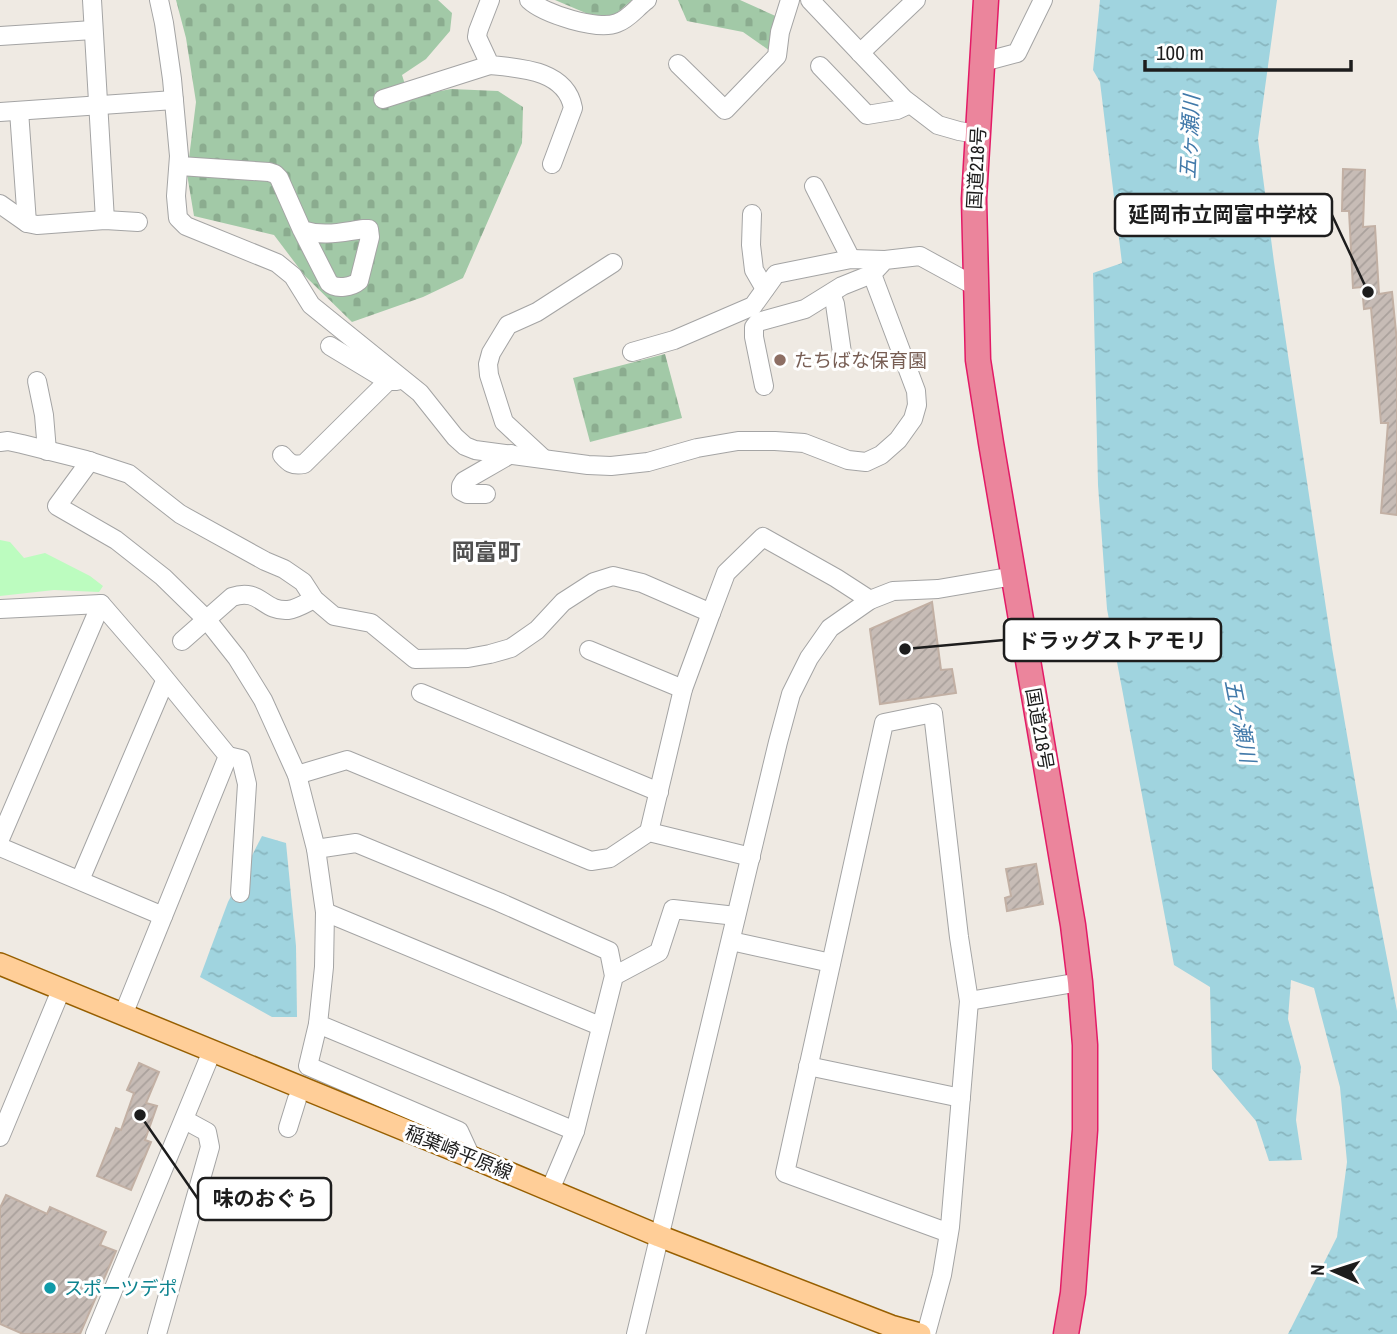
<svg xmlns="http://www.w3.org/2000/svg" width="1397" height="1334" font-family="'Archivo Narrow','Noto Sans JP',sans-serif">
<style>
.cemetery{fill:url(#cemetery-stones)}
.park{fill:#bcfcbf}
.water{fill:url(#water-ripples)}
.building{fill:url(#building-hatch);stroke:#c2b0a4;stroke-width:2}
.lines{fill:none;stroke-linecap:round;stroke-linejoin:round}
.minor-casing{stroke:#a4a4a4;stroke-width:20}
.major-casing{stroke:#975f00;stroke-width:24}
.highway-casing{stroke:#e31a66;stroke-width:27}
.minor{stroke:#fff;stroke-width:18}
.major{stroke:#ffce98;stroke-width:21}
.highway{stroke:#eb859c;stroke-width:24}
.education-dot{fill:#8d6e63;stroke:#fff;stroke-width:2.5}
.culture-dot{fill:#0f9aa8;stroke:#fff;stroke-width:2.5}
.labels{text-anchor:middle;stroke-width:6;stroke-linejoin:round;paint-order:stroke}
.street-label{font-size:19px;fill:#1d1d1d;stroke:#fff}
.education-label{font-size:19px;fill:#785e54;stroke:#fff;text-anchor:start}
.culture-label{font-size:19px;fill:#0d838f;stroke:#fff;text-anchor:start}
.water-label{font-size:21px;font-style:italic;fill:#427aaa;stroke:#fff}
.quarter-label{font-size:23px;font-weight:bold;fill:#505050;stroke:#fff}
.leader{fill:none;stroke:#1d1d1d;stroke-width:2.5}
.callout-dot{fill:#1d1d1d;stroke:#fff;stroke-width:2.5}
.callout{fill:#fff;stroke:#1d1d1d;stroke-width:2.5}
.callout-label{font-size:21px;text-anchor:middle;font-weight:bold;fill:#1d1d1d}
</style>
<defs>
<pattern id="cemetery-stones" width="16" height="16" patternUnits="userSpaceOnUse" patternTransform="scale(1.75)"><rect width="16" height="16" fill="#a2c9a7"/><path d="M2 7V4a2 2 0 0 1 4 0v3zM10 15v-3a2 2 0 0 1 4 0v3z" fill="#8bac8f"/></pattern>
<pattern id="water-ripples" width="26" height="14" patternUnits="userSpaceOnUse" patternTransform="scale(1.75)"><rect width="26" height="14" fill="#a0d4df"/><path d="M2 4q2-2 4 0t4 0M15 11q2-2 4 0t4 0" fill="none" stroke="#89b6bf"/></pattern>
<pattern id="building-hatch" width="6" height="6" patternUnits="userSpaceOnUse" patternTransform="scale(1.75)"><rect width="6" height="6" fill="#c7bcb6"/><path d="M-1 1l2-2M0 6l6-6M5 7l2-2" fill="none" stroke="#aaa19c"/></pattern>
</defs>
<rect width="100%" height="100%" fill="#efeae3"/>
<g class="cemetery">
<polygon points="176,0 438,0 452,13 450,31 426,59 402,75 409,97 451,89 498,91 523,107 522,143 463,278 423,297 352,322 305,276 274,235 194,216 187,174 196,102 186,38"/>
<polygon points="555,0 632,0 612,17 588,14"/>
<polygon points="678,0 740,0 780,18 770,51 743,32 687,21"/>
<polygon points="665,354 682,418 590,442 573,378"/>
</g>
<polygon class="park" points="0,540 10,542 24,558 45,553 90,576 103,586 99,592 54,590 0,596"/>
<g class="water">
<polygon points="1100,0 1277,0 1258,139 1274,262 1332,648 1371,874 1397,1011 1397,1334 1288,1334 1337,1237 1347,1162 1340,1087 1314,988 1291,980 1288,1019 1301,1067 1296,1120 1302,1160 1269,1161 1256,1121 1212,1069 1210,987 1174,965 1107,609 1098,485 1093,273 1122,263 1100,82 1093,70"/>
<polygon points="262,836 286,843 296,946 297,1017 272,1017 200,977 228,902"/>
</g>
<g class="building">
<polygon points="1343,169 1365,170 1363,227 1375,226 1379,294 1392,292 1397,342 1397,515 1381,513 1388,423 1381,423 1371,308 1364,309 1362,287 1353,288 1349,211 1342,211"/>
<polygon points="932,602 941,670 952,669 956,693 880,704 870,629"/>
<polygon points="1036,864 1043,904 1007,911 1005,898 1011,896 1006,869"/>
<polygon points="139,1063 159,1072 146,1103 157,1106 145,1140 151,1142 131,1190 97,1176 116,1128 121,1130 134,1093 127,1090"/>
<polygon points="6,1195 47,1214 50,1207 106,1232 100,1245 116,1251 80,1334 23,1334 0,1324 0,1208"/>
</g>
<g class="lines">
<g class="minor-casing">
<g id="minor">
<polyline points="92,0 105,220"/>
<polyline points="159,0 164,23 172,79 179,156 176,196 178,218 186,226 277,263 293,276 311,305 420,393 455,437 465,446 475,450 588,465 611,466 648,462 697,448 738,441 775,441 804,443 848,460 866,462 881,455 898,440 913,419 917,405 916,391 872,274 885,260 920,256 975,286"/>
<path d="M490,0L478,31L477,37L490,65C520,68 566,70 573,108L552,164"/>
<path d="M529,0C544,14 598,31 617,23C629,19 637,7 647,0"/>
<polyline points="810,0 904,99 938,125 959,131 977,134"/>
<polyline points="0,36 93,30"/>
<polyline points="860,53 916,0"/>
<polyline points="983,62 1017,53 1043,0"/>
<polyline points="678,64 725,110 777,56 780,32 790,0"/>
<polyline points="820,66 867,115 897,110 910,104"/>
<polyline points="383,99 490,65"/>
<polyline points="19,111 27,223"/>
<polyline points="0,112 174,100"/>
<path d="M180,166L269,172L275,174L279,178L302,230L329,283C336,290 352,287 359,281L370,237L369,229H364C341,232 324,237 302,230"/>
<polyline points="814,186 851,259"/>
<polyline points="0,204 27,223 37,225 105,220 138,222"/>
<polyline points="752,214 751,245 754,270 765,289"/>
<polyline points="831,294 835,304 843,360"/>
<polyline points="330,346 388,381 397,381"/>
<polyline points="632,352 674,340 753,306 776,274 851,259 885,260"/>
<polyline points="37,381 44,415 47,451"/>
<polyline points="764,386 754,337 754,327 758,322 805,309 842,286 872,274"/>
<polyline points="0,442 8,441 22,444 86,460 129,474 180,514 265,561 284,569 303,582 314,599 334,616 371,623 415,659 468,658 490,654 511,648 537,630 563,602 594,582 613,576 642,583 711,613 726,573 763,537 836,578 870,600"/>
<path d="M282,455C289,463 292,466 304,464L388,381"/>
<polyline points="544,459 504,422 489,375 488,364 491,353 508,325 537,312 613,263"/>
<polyline points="90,461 57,506 116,540 163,577 207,620 237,658 263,700 297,775 316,849"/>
<polyline points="486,494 467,494 461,491 461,486 464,481 511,454"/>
<polyline points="0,609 101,604 153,664 228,756 123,1015"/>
<path d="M182,641L232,597C260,587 263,612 288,610C297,609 306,603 314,599"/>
<polyline points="589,650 683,689"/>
<polyline points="421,693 659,792"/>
<polyline points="228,756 241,759 247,784 240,893"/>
<polyline points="297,775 347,760 591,861 610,858 649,832 751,857"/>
<polyline points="649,832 683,689 711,613"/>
<polyline points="0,839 101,604"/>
<polyline points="0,847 163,916"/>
<polyline points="80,880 165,681"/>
<polyline points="325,912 600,1026"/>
<polyline points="731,941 831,963"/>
<polyline points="614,976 609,951 499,902 356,843 316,849 325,912 324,967 318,1024 575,1131 614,976 659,952 673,909 736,916"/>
<polyline points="969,1001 1080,982"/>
<polyline points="318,1024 308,1066 459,1131 471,1157"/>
<polyline points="808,1066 961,1098"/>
<polyline points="288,1128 297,1099"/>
<polyline points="0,1137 61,990"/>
<polyline points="550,1190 575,1131"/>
<polyline points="95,1334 212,1051"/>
<polyline points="157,1334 210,1147 207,1132 185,1120"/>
<polyline points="636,1334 778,742 791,694 809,658 830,628 870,600 893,591 938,589 1014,576"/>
<polyline points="926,1334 942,1275 950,1227 969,1001 959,937 933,713 884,723 785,1173 949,1233"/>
</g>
</g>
<g class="major-casing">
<polyline id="major" points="0,964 471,1157 659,1236 891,1326 920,1334"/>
</g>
<g class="highway-casing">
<polyline id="highway" points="986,0 974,199 978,360 991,443 1073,925 1080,982 1085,1045 1085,1130 1073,1293 1066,1334"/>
</g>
<use href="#minor" class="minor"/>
<use href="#major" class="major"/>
<use href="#highway" class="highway"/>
</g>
<circle class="education-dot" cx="780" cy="360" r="7"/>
<circle class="culture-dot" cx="50" cy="1288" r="7"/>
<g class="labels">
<g class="street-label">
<text transform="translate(976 168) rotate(-87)" y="7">国道218号</text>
<text transform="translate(1040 729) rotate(80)" y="7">国道218号</text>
<text transform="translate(459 1152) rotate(22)" y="7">稲葉崎平原線</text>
</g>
<g class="education-label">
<text x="794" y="367">たちばな保育園</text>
</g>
<g class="culture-label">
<text x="64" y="1295">スポーツデポ</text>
</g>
<g class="water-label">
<text transform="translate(1190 137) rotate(-87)" y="7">五ヶ瀬川</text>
<text transform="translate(1240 721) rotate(79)" y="7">五ヶ瀬川</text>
</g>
<g class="quarter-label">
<text x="486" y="560">岡富町</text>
</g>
</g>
<path class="leader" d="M1368 292L1332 215M905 649L1004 640M140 1115L198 1199"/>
<g class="callout-dot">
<circle cx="1368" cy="292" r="7"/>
<circle cx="905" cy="649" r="7"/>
<circle cx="140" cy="1115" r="7"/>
</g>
<g class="callout">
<rect x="1115" y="194" width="217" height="42" rx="7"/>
<rect x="1004" y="619" width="217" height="42" rx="7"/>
<rect x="198" y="1178" width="133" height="42" rx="7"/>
</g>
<g class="callout-label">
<text x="1223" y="222">延岡市立岡富中学校</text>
<text x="1112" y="648">ドラッグストアモリ</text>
<text x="265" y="1206">味のおぐら</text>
</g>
<g transform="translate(1334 1271) rotate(273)" stroke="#ffffff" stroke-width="5" paint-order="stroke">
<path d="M0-5L12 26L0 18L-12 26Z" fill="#1d1d1d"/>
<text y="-10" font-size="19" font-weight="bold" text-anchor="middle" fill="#1d1d1d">N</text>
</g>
<path d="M1145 60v10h206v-10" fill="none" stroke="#1d1d1d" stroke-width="3.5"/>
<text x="1156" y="60" font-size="21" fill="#1d1d1d" stroke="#ffffff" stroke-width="5" paint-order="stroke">100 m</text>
</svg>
